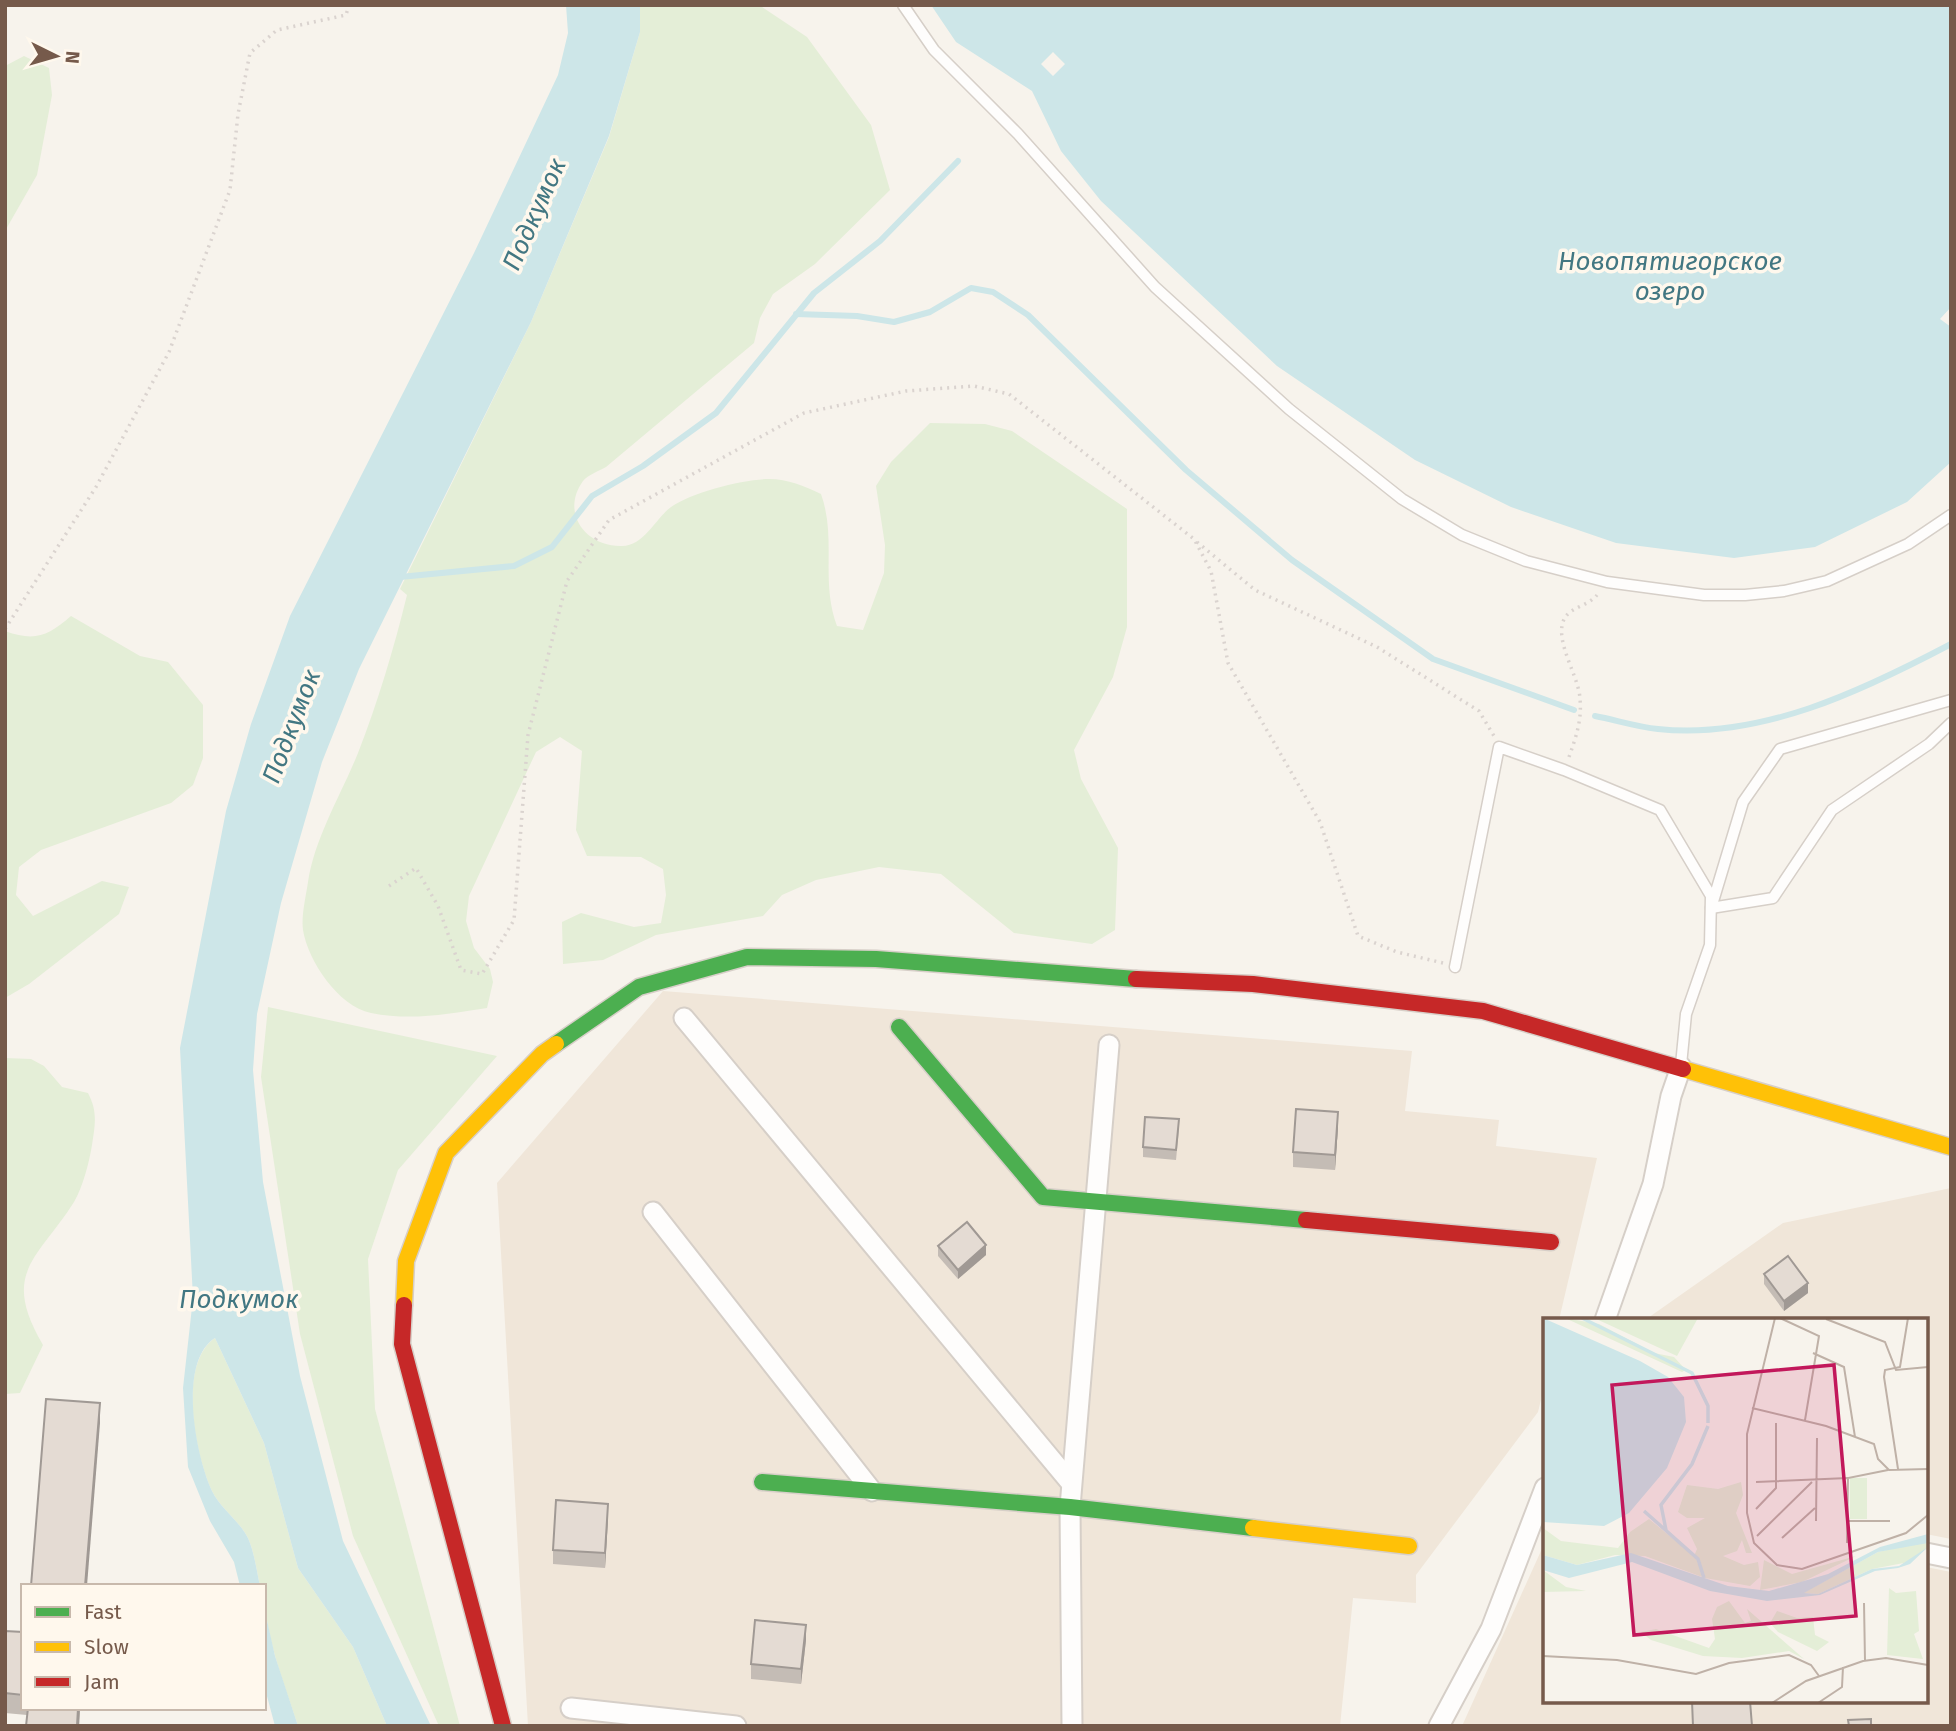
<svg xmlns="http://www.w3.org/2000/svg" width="1956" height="1731" font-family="'Fira Sans',sans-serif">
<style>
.residential{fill:#f0e6d9}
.green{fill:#e4eed7}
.water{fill:#cde6e8;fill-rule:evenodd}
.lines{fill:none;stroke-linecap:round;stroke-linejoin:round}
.stream{stroke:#cde6e8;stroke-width:6}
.lane-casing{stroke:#d6cfc8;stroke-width:13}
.street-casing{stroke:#d6cfc8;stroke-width:23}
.fast-casing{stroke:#d7cfc8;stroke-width:19}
.slow-casing{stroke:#d7cfc8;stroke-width:19}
.jam-casing{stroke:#d7cfc8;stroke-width:19}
.path{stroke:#dad3cf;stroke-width:3.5;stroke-dasharray:2 5;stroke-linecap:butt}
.lane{stroke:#fefdfc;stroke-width:10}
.street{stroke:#fefdfc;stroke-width:19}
.fast{stroke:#4caf50;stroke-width:16}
.slow{stroke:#ffc107;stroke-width:16}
.jam{stroke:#c62828;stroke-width:16}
.wall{fill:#c4bcb5}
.shaded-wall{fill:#a09994}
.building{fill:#e4dbd3;stroke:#a09994;stroke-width:2}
.labels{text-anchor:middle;stroke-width:7;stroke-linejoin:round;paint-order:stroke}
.water-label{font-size:26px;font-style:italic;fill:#427782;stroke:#fff8ed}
.inset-river{fill:none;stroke:#cde6e8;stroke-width:3.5}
.inset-road{fill:none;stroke:#bfb1a7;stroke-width:2}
.view{fill:#c2185b;fill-opacity:0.15;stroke:#c2185b;stroke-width:3.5}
.inset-edge{fill:none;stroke:#765a4b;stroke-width:3.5}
</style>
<rect width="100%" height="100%" fill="#f7f3ec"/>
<g class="residential">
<polygon points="663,991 1412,1051 1405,1111 1499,1120 1496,1146 1597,1158 1559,1320 1545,1320 1545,1383 1538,1412 1416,1575 1416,1603 1353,1598 1340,1726 528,1726 497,1183"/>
<polygon points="1951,1188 1951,1539 1926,1534 1926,1320 1645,1320 1783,1223"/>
<polygon points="1545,1542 1545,1701 1926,1701 1926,1567 1951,1572 1951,1726 1462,1726"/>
</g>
<g class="green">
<path d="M640,5H759L807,37L871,125L890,190L815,264L773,294L760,318L754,343L606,467C599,471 588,475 583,481C560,513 586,547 622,546C644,546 656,518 671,507C692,492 744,479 769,479C788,479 804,486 821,494C837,539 820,580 837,626L863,630L884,573L885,545L876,486L891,462L930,423L985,424L1012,431L1127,509V627L1113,677L1074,750L1081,779L1118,848L1115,930L1092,944L1014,933L941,874L879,867L816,880L782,895L763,916L656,935L603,960L563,964L562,922L581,913L634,927L661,923L666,895L663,869L641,857L587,856L576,830L582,751L560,737L536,752L469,896L466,921L474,948L490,969L493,982L487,1008C448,1014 411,1021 371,1013C338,1006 308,961 303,930C301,916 306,896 308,882C315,837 341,795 358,753C378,702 394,648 407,595L400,589L531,322L609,137L640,32Z"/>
<polygon points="24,56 49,68 52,95 37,175 5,231 5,66"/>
<path d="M71,616L140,656L168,662L203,705V758L193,785L171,803L41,850L19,867L16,895L33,916L102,881L129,887L119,914L29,984L5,998V631C35,642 48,636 71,616Z"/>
<polygon points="268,1007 497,1056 398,1170 368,1259 375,1409 460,1726 439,1726 353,1536 300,1334 261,1077"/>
<path d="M5,1058L31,1059L44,1066L62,1087L88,1093C98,1112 95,1125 92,1145C89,1163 83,1186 74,1202C38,1259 0,1272 43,1345L20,1393L5,1394Z"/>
<path d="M215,1338L264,1443L298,1568L353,1647L387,1726H298C283,1680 264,1634 264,1586H260C257,1572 255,1557 250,1543C244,1524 221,1510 212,1491C195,1455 177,1364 215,1338Z"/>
</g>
<g class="water">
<path d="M566,5H640V32L609,136L531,322L359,669L322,762L281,903L257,1014L253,1070L263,1182L300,1376L343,1541L431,1726H387L353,1647L298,1568L264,1443L215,1338C177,1362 196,1457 212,1491C221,1510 244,1524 250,1543C255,1557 257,1572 260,1586H240L234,1562L210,1521L188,1467L183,1388L193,1298L180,1048L226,811L251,724L290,616L474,253L558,75L568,33Z"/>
<path d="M931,5H1951V307L1940,319L1951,327V462L1907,502L1815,547L1734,558L1616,543L1511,507L1415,460L1277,366L1101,201L1061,151L1032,91L956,42ZM1053,52L1065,64L1053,76L1041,64Z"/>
<polygon points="264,1607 275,1656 298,1726 275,1726 264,1685"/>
</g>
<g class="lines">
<g class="stream">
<polyline points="796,314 857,316 894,322 930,312 971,288 993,292 1028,315 1186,470 1292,560 1433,659 1574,710"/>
<polyline points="400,577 514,566 552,547 592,496 643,466 716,413 814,293 880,241 958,161"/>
<path d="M1595,716C1616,720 1637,727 1658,729C1760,740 1862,691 1951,644"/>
</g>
<g class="lane-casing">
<g id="lane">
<polyline points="903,5 934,50 1018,134 1155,287 1289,409 1402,499 1462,535 1526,561 1607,582 1704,595 1745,595 1784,591 1827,581 1908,544 1951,515"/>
<polyline points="1951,700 1780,749 1743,802 1711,908 1773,898 1832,810 1929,744 1951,723"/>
<polyline points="1455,967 1499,747 1564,770 1660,810 1711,896 1710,945 1686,1014 1681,1065"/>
</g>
</g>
<g class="street-casing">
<g id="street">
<polyline points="684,1018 1071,1483"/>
<polyline points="653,1212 872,1491"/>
<polyline points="1605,1320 1653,1184 1671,1096 1681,1067"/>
<polyline points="1926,1553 1951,1558"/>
<polyline points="571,1708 736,1726"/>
<polyline points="1072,1726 1070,1507 1109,1045"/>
<polyline points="1439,1726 1491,1629 1545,1488"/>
</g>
</g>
<g class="fast-casing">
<g id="fast">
<polyline points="899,1027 1043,1197 1306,1220"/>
<polyline points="556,1044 639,987 747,957 876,959 1136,979"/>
<polyline points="762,1482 1070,1507 1253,1528"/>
</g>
</g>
<g class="slow-casing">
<g id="slow">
<polyline points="1683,1069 1951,1147"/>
<polyline points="404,1305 406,1261 446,1153 542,1054 556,1044"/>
<polyline points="1253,1528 1409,1546"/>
</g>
</g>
<g class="jam-casing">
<g id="jam">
<polyline points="1136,979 1253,984 1483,1011 1683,1069"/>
<polyline points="1306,1220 1551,1242"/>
<polyline points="404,1305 402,1344 503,1726"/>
</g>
</g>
<g class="path">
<polyline points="1197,542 1255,590 1377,647 1479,711 1494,736"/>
<polyline points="5,629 96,487 169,352 230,190 238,114 250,53 277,30 346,15 349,5"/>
<path d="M1569,757C1576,737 1582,720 1580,699C1579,675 1551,637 1566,616C1573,607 1589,605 1597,595"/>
<polyline points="389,886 416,868 438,906 461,970 482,974 514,920 528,735 567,581 609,520 804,413 906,391 974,386 1009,394 1194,539 1211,571 1228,663 1320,822 1358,936 1397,952 1443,963"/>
</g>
<use href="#lane" class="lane"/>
<use href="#street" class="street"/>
<use href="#fast" class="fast"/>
<use href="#slow" class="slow"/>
<use href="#jam" class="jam"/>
</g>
<g class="wall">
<polygon points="1338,1127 1335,1170 1293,1167 1293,1152"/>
<polygon points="1179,1129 1176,1160 1143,1157 1143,1147"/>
<polygon points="938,1246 986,1255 958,1279 938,1256"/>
<polygon points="1764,1274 1808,1293 1784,1311 1764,1284"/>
<polygon points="608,1518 605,1568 553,1564 553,1550"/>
<polygon points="5,1631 23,1632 23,1708 80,1708 79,1726 27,1715 5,1713"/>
<polygon points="806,1640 801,1684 751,1679 751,1664"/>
</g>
<g class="shaded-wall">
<polygon points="1338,1112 1338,1127 1335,1170 1335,1155"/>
<polygon points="986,1245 986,1255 958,1279 958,1270"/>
<polygon points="1808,1283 1808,1293 1784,1311 1784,1301"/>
<polygon points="100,1403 100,1423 87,1586 85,1586"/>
<polygon points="608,1504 608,1518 605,1568 605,1553"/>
<polygon points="806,1625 806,1640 801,1684 801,1669"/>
<polygon points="78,1708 80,1708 79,1726 77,1726"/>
</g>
<g class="building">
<polygon points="1296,1109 1338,1112 1335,1155 1293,1152"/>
<polygon points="1145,1117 1179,1119 1176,1150 1143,1147"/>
<polygon points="967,1222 986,1245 958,1270 938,1246"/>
<polygon points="1788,1256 1808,1283 1784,1301 1764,1274"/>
<polygon points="46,1399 100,1403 85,1586 31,1586"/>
<polygon points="556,1500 608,1504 605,1553 553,1550"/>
<polygon points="755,1620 806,1625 801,1669 751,1664"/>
<polygon points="5,1631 23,1632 23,1695 5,1693"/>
<polygon points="1692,1701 1750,1701 1752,1726 1693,1726"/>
<polygon points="28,1708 78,1708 77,1726 26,1726"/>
<polygon points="1871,1719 1871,1726 1849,1726 1848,1720"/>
</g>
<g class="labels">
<g class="water-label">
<text transform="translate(534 214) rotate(-66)" y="9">Подкумок</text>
<text x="1670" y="270">Новопятигорское<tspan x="1670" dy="30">озеро</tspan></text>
<text transform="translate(291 726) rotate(-69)" y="9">Подкумок</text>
<text x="239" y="1308">Подкумок</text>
</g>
</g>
<g transform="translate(1543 1318)">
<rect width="385" height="385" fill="#f7f3ec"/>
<path d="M22,0L56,6L111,35L131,39L143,52L139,54ZM51,0H155L134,38ZM307,160H324V201H307ZM198,164L200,177L193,195L209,235H203L199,222L194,233L180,238L201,247L215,244L217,259L207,268L162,260L102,238L72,237L34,247L0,237V210L18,223L75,230L87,214L106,201L151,238L154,231L144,210L162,200H144L135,194L144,167L175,171ZM372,225H385V229L366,244L329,251L275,276L260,275L335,234ZM313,238L259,264L217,272L221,242L249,256ZM0,252L23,269L43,273L0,274ZM346,270L353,275L373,273L376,313L371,316L380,341L344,337ZM186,283L202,305L208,303L204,291L261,341L246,333L199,340L160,338L108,322L98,314L113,311L166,330L172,321L169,301L174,289ZM234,293L254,300L270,299L272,317L286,324L274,333L235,314L227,305Z" fill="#e4eed7"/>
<path d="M0,0L97,43L125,59L141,79L143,104L124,150L86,195L61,208L0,204ZM385,216V225L335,234L261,275L275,276L329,251L356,248L385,229L367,246L355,250L332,253L277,277L224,283L167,273L89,244L26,260L0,252V237L34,247L88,235L185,268L226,273L285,256L337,229Z" fill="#cde6e8"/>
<path class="inset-river" d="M39,0L149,55L165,88V105M101,193L155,241L161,260M123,212L118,187L149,146L165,108"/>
<path class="inset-road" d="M232,0L204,116V195L211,225L234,247L259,251L363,215L385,197M237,0L276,18L262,102M283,1L342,24L353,52L385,49M270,35L301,49L312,119M209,90L283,108L331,126L335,141L346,152L385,151M355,151L341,59L342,52L357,49L365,0M213,164L305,160M213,191L233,170V105M273,203L274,120M304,203H347M214,218L269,164M239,220L272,190M304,225L305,160L345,152M321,285L322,343M0,338L74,342L153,356L186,345L246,337L268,347L276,358M229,385L263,363L320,343L343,340L385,347M275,385L299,369L300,349"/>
<path class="view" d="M291,47L313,298L91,317L69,67Z"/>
<rect width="385" height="385" class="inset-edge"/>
</g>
<rect width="1956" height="1731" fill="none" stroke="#765a4b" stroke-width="14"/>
<rect x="21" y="1584" width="245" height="126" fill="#fff8ed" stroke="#c8b9ac" stroke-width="2"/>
<rect x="35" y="1607" width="35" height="10" fill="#4caf50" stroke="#c8b9ac" stroke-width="2"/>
<text x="84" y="1619" font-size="21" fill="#765a4b">Fast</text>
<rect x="35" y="1642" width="35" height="10" fill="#ffc107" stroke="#c8b9ac" stroke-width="2"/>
<text x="84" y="1654" font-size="21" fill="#765a4b">Slow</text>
<rect x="35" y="1677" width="35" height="10" fill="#c62828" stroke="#c8b9ac" stroke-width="2"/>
<text x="84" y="1689" font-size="21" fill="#765a4b">Jam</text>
<g transform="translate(56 56) rotate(95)" stroke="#fff8ed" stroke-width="5" paint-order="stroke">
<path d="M0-5L12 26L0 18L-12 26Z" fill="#765a4b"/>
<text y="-10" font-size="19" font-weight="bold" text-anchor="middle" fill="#765a4b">N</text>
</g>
</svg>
